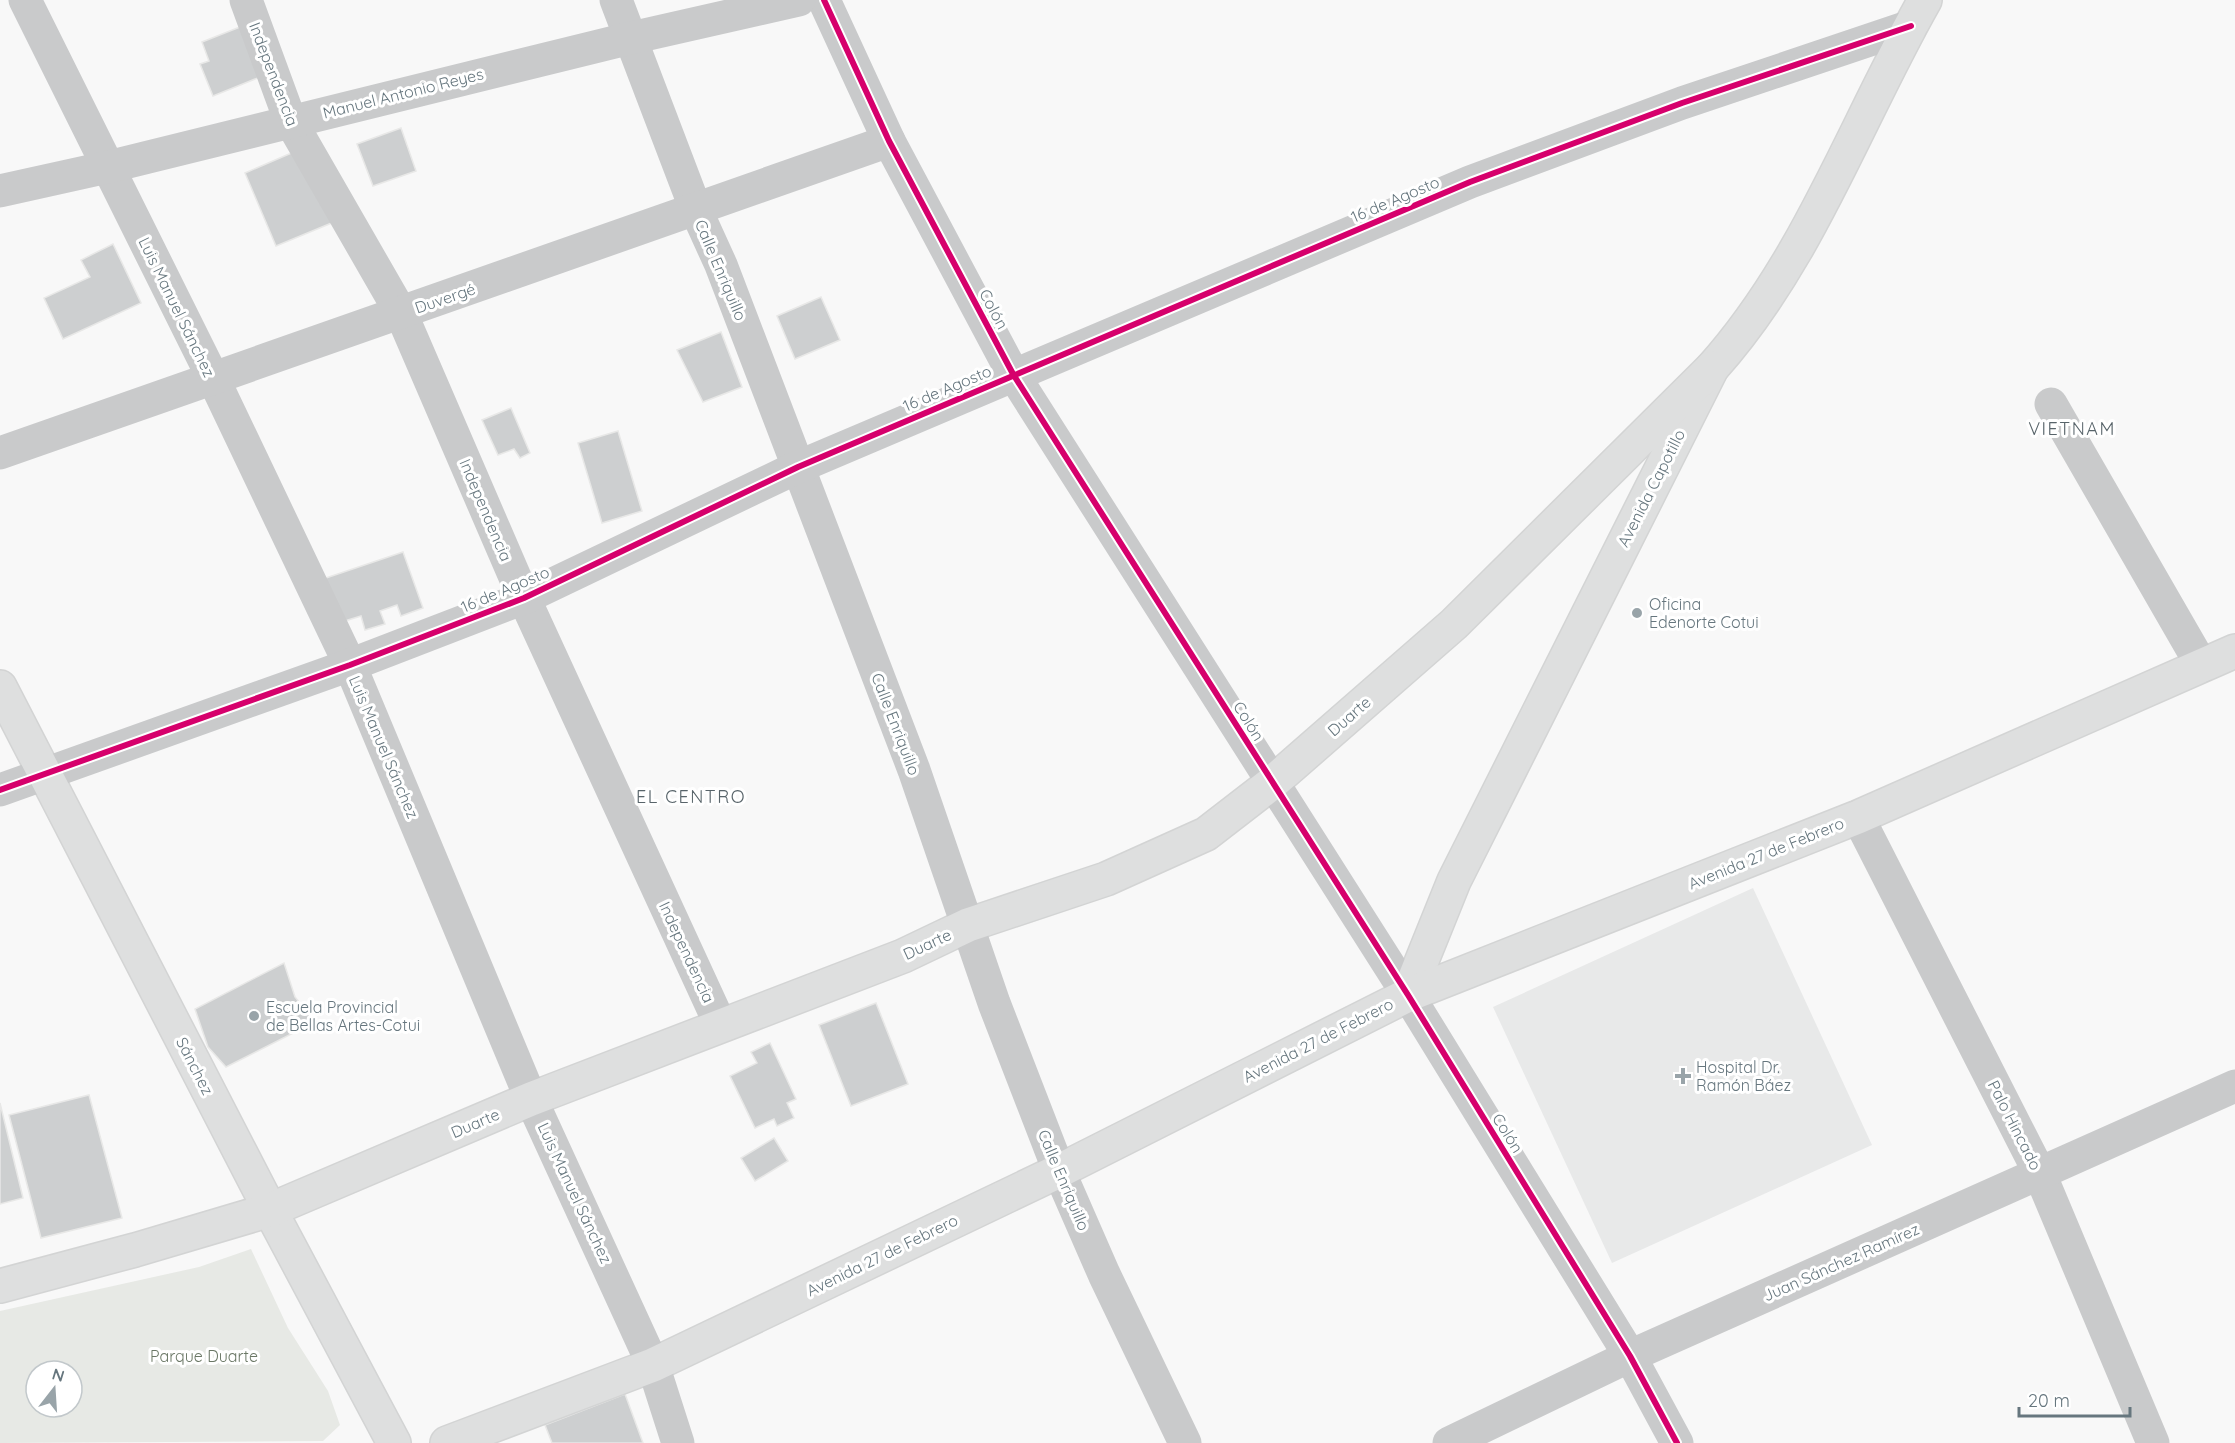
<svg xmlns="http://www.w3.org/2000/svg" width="2235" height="1443" font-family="Quicksand,sans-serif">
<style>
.built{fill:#e8e9e9}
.green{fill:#e7e9e5;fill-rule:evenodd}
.building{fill:#cdcfd0;stroke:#e8e8e7;stroke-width:1.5}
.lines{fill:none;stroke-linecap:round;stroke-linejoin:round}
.major-casing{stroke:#d3d4d4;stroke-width:36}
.minor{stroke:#c9cacb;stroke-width:33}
.major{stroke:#dedfdf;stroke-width:33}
.cycleway-casing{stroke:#fff;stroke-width:10}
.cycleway{stroke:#d6006c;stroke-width:6}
.poi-dot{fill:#99a4a9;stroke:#fff;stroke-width:2}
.labels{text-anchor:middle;stroke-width:6;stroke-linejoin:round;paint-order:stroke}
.street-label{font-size:16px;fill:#66767e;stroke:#fff}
.poi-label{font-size:16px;fill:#66767e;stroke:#fff;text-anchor:start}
.park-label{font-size:16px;fill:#6a7765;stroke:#fff}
.neighbourhood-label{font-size:18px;letter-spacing:1.5px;fill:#58646a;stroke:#fff}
</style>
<rect width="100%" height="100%" fill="#f8f8f8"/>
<polygon class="built" points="1753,888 1872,1145 1612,1263 1493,1007"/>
<path class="green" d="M251,1249L288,1328L328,1391L340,1425L323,1441L0,1443V1311L199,1267ZM36,1371H72V1407H36Z"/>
<g class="building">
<polygon points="245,25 265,75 213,96 200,64 209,61 202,42"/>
<polygon points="401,128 416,171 373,186 357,144"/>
<polygon points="303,148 334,222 276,246 245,173"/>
<polygon points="113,244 141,303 63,339 44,298 90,277 81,260"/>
<polygon points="821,297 840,340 795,359 777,316"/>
<polygon points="721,332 742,387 703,402 677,350"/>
<polygon points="511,408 530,453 520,458 514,449 498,455 482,420"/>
<polygon points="618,431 642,511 602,523 578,443"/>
<polygon points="403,552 423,608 401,616 397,605 380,611 385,624 365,630 361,616 335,624 320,580"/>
<polygon points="284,963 295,997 315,1022 226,1067 208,1047 195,1009"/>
<polygon points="876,1003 908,1084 851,1106 819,1025"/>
<polygon points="770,1043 796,1099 787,1103 794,1118 777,1126 774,1119 755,1128 730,1076 757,1063 751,1052"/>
<polygon points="89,1095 122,1218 41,1238 9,1115"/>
<polygon points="0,1103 23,1198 0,1204"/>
<polygon points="774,1138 788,1161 755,1181 741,1158"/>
<polygon points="625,1394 643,1443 552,1443 545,1425"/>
</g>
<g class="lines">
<g class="major-casing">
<g id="major">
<polyline points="0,687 270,1210 394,1443"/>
<path d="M1408,995L1454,881L1712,368C1808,261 1855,123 1925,0"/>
<polyline points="0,1286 135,1250 270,1210 531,1099 903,956 968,925 1106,879 1206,834 1272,783 1454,624 1712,368"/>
<polyline points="447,1443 653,1365 1059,1171 1408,995 1858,817 2235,651"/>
</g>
</g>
<g class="minor">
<polyline points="25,0 214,380 350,665 531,1099 653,1365 678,1443"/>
<polyline points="246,0 290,120 401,313 524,598 720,1024"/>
<polyline points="616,0 696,210 721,265 914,770 994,1003 1059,1171 1104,1274 1185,1443"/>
<polyline points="824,0 889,141 1013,374 1408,995 1630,1356 1677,1443"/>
<polyline points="0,191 108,167 631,38 799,0"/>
<polyline points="2051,404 2202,666"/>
<polyline points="0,453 889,141"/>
<polyline points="0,790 350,665 524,598 798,467 1470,182 1682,103 1911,26"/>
<polyline points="1858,817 2040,1174 2153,1443"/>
<polyline points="1449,1443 1630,1356 2235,1086"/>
</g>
<use href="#major" class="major"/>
<g class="cycleway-casing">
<g id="cycleway">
<polyline points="824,0 889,141 1013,374 1408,995 1630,1356 1677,1443"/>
<polyline points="0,790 350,665 524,598 798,467 1470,182 1682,103 1911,26"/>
</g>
</g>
<use href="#cycleway" class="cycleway"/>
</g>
<g class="poi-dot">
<circle cx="1637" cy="613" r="6"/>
<circle cx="254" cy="1016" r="6"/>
<path d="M1680 1067h6v6h6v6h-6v6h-6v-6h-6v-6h6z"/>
</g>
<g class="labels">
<g class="street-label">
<text transform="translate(274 74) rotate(69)" y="6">Independencia</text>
<text transform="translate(403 93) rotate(-14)" y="6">Manuel Antonio Reyes</text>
<text transform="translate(1395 199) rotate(-23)" y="6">16 de Agosto</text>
<text transform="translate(721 270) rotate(67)" y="6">Calle Enriquillo</text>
<text transform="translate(445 298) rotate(-19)" y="6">Duvergé</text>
<text transform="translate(177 307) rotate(64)" y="6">Luis Manuel Sánchez</text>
<text transform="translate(994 309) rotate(62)" y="6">Colón</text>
<text transform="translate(947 388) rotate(-23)" y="6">16 de Agosto</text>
<text transform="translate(1651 488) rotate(-63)" y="6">Avenida Capotillo</text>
<text transform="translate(486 510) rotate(67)" y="6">Independencia</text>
<text transform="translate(505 589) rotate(-23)" y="6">16 de Agosto</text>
<text transform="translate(1349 716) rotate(-41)" y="6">Duarte</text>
<text transform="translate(1249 721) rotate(58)" y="6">Colón</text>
<text transform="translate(896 724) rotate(69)" y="6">Calle Enriquillo</text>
<text transform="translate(384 747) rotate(67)" y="6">Luis Manuel Sánchez</text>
<text transform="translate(1766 853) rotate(-22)" y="6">Avenida 27 de Febrero</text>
<text transform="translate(927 944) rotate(-25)" y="6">Duarte</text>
<text transform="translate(687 952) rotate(65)" y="6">Independencia</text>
<text transform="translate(1318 1040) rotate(-27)" y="6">Avenida 27 de Febrero</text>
<text transform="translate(195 1066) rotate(63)" y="6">Sánchez</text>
<text transform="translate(475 1123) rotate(-23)" y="6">Duarte</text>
<text transform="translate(2015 1125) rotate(63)" y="6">Palo Hincado</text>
<text transform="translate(1508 1133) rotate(58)" y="6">Colón</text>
<text transform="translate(1064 1180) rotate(67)" y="6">Calle Enriquillo</text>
<text transform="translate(575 1193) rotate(65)" y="6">Luis Manuel Sánchez</text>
<text transform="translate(882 1255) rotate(-26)" y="6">Avenida 27 de Febrero</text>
<text transform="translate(1841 1262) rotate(-24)" y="6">Juan Sánchez Ramírez</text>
</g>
<g class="poi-label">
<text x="1649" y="610">Oficina<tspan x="1649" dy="18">Edenorte Cotui</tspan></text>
<text x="266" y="1013">Escuela Provincial<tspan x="266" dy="18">de Bellas Artes-Cotui</tspan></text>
<text x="1696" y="1073">Hospital Dr.<tspan x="1696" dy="18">Ramón Báez</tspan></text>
</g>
<g class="park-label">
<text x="204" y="1362">Parque Duarte</text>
</g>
<g class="neighbourhood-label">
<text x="2072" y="435">VIETNAM</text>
<text x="691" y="803">EL CENTRO</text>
</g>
</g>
<g transform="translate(54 1389) rotate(17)"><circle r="28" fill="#ffffff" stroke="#c2c8cb" stroke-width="1.5"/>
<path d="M0-4.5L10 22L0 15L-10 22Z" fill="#99a4a9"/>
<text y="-9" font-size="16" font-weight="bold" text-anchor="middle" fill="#66767e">N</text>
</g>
<path d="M2019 1407v9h111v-9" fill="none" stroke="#66767e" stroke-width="3"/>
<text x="2028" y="1407" font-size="18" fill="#66767e" stroke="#ffffff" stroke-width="4.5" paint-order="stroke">20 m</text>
</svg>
